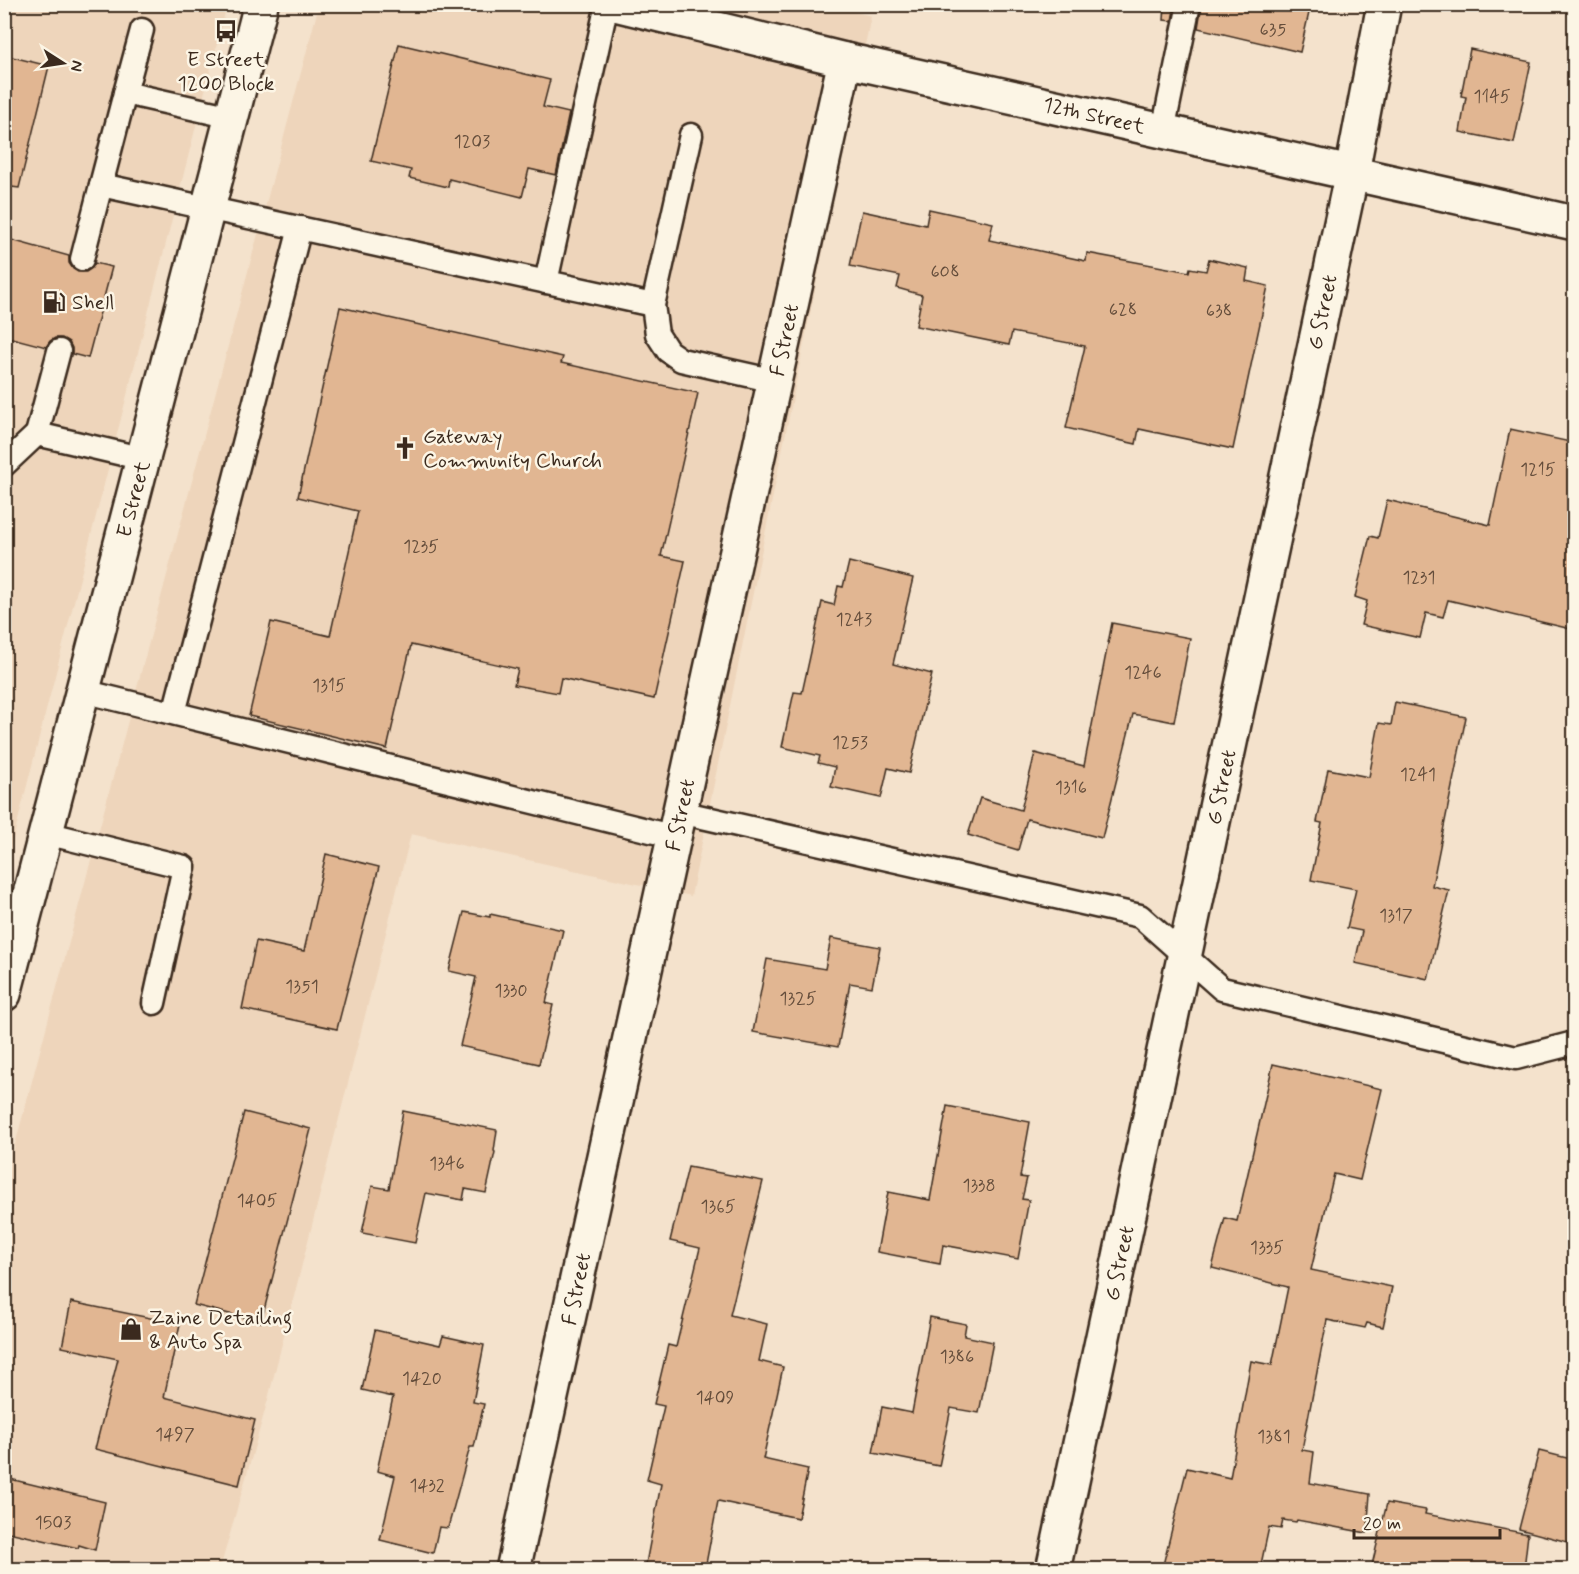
<svg xmlns="http://www.w3.org/2000/svg" width="1579" height="1574" font-family="Mynerve,sans-serif">
<style>
.built{fill:#eed5bb}
.building{fill:#e1b692;stroke:#3b2a1e;stroke-width:1.5}
.lines{fill:none;stroke-linecap:round;stroke-linejoin:round}
.service-casing{stroke:#3b2a1e;stroke-width:27}
.minor-casing{stroke:#3b2a1e;stroke-width:38}
.primary-casing{stroke:#3b2a1e;stroke-width:38}
.service{stroke:#fcf5e5;stroke-width:22}
.minor{stroke:#fcf5e5;stroke-width:33}
.primary{stroke:#fcf5e5;stroke-width:33}
.labels{text-anchor:middle;stroke-width:5;stroke-linejoin:round;paint-order:stroke}
.number-label{font-size:18px;fill:#644d3b}
.poi-label{font-size:21px;fill:#3b2a1e;stroke:#fcf5e5;text-anchor:start}
.street-label{font-size:21px;fill:#3b2a1e;stroke:#fcf5e5}
</style>
<rect width="100%" height="100%" fill="#f4e2cc"/>
<filter id="ink" filterUnits="userSpaceOnUse"><feTurbulence type="fractalNoise" baseFrequency=".0167" numOctaves="2"/><feDisplacementMap in="SourceGraphic" scale="12" xChannelSelector="R" yChannelSelector="G"/><feConvolveMatrix kernelMatrix="1 2 1 2 8 2 1 2 1" color-interpolation-filters="sRGB"/></filter>
<g filter="url(#ink)">
<g class="built">
<polygon points="824,4 871,16 691,896 411,834 267,1403 220,1569 5,1569 4,1186 319,5"/>
<polygon points="5,5 227,5 5,871"/>
</g>
<g class="building">
<polygon points="1165,4 1175,4 1172,21 1164,20"/>
<polygon points="1202,4 1311,4 1300,52 1198,28"/>
<polygon points="399,44 550,80 543,107 569,113 556,175 529,169 522,197 449,179 448,187 409,178 411,170 371,161"/>
<polygon points="1470,49 1531,62 1514,143 1460,132 1466,97 1461,96"/>
<polygon points="4,55 49,66 19,188 4,186"/>
<polygon points="929,209 993,223 989,240 1086,261 1087,253 1189,272 1190,268 1206,271 1209,259 1248,268 1246,281 1268,286 1233,449 1139,429 1136,444 1066,428 1085,346 1012,332 1009,345 916,326 922,295 897,288 900,276 850,266 862,211 926,225"/>
<polygon points="4,238 69,256 69,263 73,269 78,272 86,272 92,268 95,263 112,267 88,358 72,354 72,348 69,342 62,338 55,338 50,341 46,347 4,336"/>
<polygon points="340,307 563,357 561,363 698,393 661,556 685,561 654,699 561,678 558,693 514,685 518,669 411,645 387,749 249,716 271,622 330,636 358,511 298,497"/>
<polygon points="1510,429 1575,443 1575,630 1448,600 1443,617 1426,613 1420,638 1361,625 1367,601 1355,597 1370,536 1378,538 1387,500 1490,525"/>
<polygon points="849,562 913,578 893,664 932,674 909,773 888,768 881,798 831,787 835,767 818,763 820,756 782,747 794,692 802,693 822,602 834,605 838,586 843,587"/>
<polygon points="1112,623 1190,638 1174,722 1133,714 1102,838 1027,819 1018,850 968,835 980,798 1021,810 1035,753 1084,766"/>
<polygon points="1395,702 1466,717 1432,886 1449,890 1428,979 1355,963 1362,931 1347,928 1356,889 1311,880 1322,823 1317,822 1328,769 1369,777 1379,723 1391,725"/>
<polygon points="326,854 379,867 337,1029 242,1009 256,941 304,951"/>
<polygon points="464,912 490,917 490,914 563,930 546,1003 553,1005 539,1064 460,1046 476,977 449,971"/>
<polygon points="831,938 880,947 872,987 850,983 838,1047 753,1032 767,959 825,969"/>
<polygon points="1273,1064 1382,1089 1360,1180 1334,1174 1311,1270 1392,1287 1383,1327 1367,1323 1365,1328 1327,1320 1302,1450 1314,1452 1310,1483 1370,1494 1367,1533 1297,1520 1296,1522 1283,1520 1281,1529 1269,1527 1260,1569 1162,1569 1187,1468 1230,1478 1251,1361 1272,1365 1288,1287 1212,1268 1225,1218 1237,1221"/>
<polygon points="947,1106 1030,1122 1020,1177 1027,1178 1022,1199 1029,1200 1018,1259 943,1245 940,1264 877,1252 888,1192 930,1200"/>
<polygon points="403,1111 497,1130 494,1151 495,1152 486,1193 465,1189 463,1200 426,1193 415,1243 362,1233 372,1186 389,1189"/>
<polygon points="244,1112 311,1129 261,1322 194,1305"/>
<polygon points="688,1167 763,1181 730,1315 767,1324 759,1361 783,1367 763,1459 808,1469 798,1518 718,1501 705,1569 645,1569 661,1484 647,1480 664,1406 654,1404 668,1345 676,1347 700,1248 670,1241"/>
<polygon points="71,1302 180,1324 164,1397 255,1420 239,1485 95,1449 118,1359 62,1347"/>
<polygon points="930,1317 966,1324 964,1336 993,1342 979,1413 951,1408 939,1466 873,1453 882,1407 912,1413"/>
<polygon points="375,1330 440,1345 443,1336 484,1345 473,1402 484,1404 474,1447 470,1447 448,1528 439,1527 433,1553 380,1540 395,1476 377,1471 393,1397 362,1390"/>
<polygon points="1539,1451 1575,1460 1575,1544 1519,1529"/>
<polygon points="10,1479 105,1502 95,1550 79,1545 78,1548 4,1531 4,1501"/>
<polygon points="1387,1503 1426,1510 1425,1514 1528,1534 1524,1569 1371,1569"/>
</g>
<g class="lines">
<g class="service-casing">
<g id="service">
<polyline points="142,30 125,93 232,117"/>
<polyline points="125,93 101,185 653,305"/>
<polyline points="1163,131 1189,4"/>
<polyline points="691,135 653,305 657,334 668,351 681,360 775,381"/>
<polyline points="82,259 101,185"/>
<polyline points="546,282 607,4"/>
<polyline points="59,351 37,434 144,459"/>
<polyline points="4,465 37,434"/>
<polyline points="83,691 675,837"/>
<polyline points="174,713 300,228"/>
<polyline points="680,812 1140,916 1222,989 1516,1058 1574,1043"/>
<polyline points="46,833 184,867 154,1003"/>
</g>
</g>
<g class="minor-casing">
<g id="minor">
<polyline points="615,4 845,60 1574,223"/>
<polyline points="513,1570 845,60"/>
<polyline points="1053,1570 1352,172 1384,4"/>
</g>
</g>
<g class="primary-casing">
<polyline id="primary" points="4,994 261,4"/>
</g>
<use href="#service" class="service"/>
<use href="#minor" class="minor"/>
<use href="#primary" class="primary"/>
</g>
</g>
<defs>
<g id="bus-bare" transform="scale(1.8)"><path d="M-5-6H5V4H4V6H2V4H-2V6H-4V4H-5ZM-3.5-4V0h7V-4ZM-3.5 1.2v1.5H-2V1.2ZM2 1.2v1.5H3.5V1.2Z" fill="#3b2a1e" stroke="#fcf5e5" stroke-width="2.5" paint-order="stroke"/></g>
<g id="fuel-bare" transform="scale(1.8)"><path d="M-5.5-6h7V0h2V4h1.3V-2.5L3-4.5l.8-.8L6-3V5H2.5V1h-1V6h-7ZM-4.2-4.7v3.2H.2V-4.7Z" fill="#3b2a1e" stroke="#fcf5e5" stroke-width="2.5" paint-order="stroke"/></g>
<g id="church-bare" transform="scale(1.8)"><path d="M-1.2-6h2.4v3.5h3.3v2.4h-3.3V6h-2.4V-.1h-3.3v-2.4h3.3Z" fill="#3b2a1e" stroke="#fcf5e5" stroke-width="2.5" paint-order="stroke"/></g>
<g id="shop-bare" transform="scale(1.8)"><path d="M-5-2.5h2.3a2.7 3.5 0 0 1 5.4 0H5L5.5 6h-11ZM-1.5-2.5h3a1.5 2.3 0 0 0-3 0Z" fill="#3b2a1e" stroke="#fcf5e5" stroke-width="2.5" paint-order="stroke"/></g>
</defs>
<g fill-rule="evenodd">
<use href="#bus-bare" x="226" y="31"/>
<use href="#fuel-bare" x="54" y="302"/>
<use href="#church-bare" x="405" y="448"/>
<use href="#shop-bare" x="131" y="1329"/>
</g>
<g class="labels">
<g class="number-label">
<text x="1273" y="35">635</text>
<text x="1492" y="102">1145</text>
<text x="472" y="147">1203</text>
<text x="945" y="277">608</text>
<text x="1123" y="315">628</text>
<text x="1219" y="316">638</text>
<text x="1538" y="475">1215</text>
<text x="421" y="552">1235</text>
<text x="1419" y="583">1231</text>
<text x="854" y="625">1243</text>
<text x="1143" y="678">1246</text>
<text x="329" y="691">1315</text>
<text x="850" y="748">1253</text>
<text x="1418" y="780">1241</text>
<text x="1071" y="793">1316</text>
<text x="1396" y="921">1317</text>
<text x="302" y="992">1351</text>
<text x="511" y="996">1330</text>
<text x="798" y="1004">1325</text>
<text x="447" y="1169">1346</text>
<text x="979" y="1191">1338</text>
<text x="257" y="1206">1405</text>
<text x="718" y="1212">1365</text>
<text x="1267" y="1253">1335</text>
<text x="957" y="1362">1386</text>
<text x="422" y="1384">1420</text>
<text x="715" y="1403">1409</text>
<text x="175" y="1440">1497</text>
<text x="1274" y="1442">1381</text>
<text x="427" y="1491">1432</text>
<text x="53" y="1528">1503</text>
</g>
<g class="poi-label">
<text x="226" y="66" text-anchor="middle">E Street<tspan x="226" dy="24">1200 Block</tspan></text>
<text x="72" y="309">Shell</text>
<text x="423" y="443">Gateway<tspan x="423" dy="24">Community Church</tspan></text>
<text x="149" y="1324">Zaine Detailing<tspan x="149" dy="24">&amp; Auto Spa</tspan></text>
</g>
<g class="street-label">
<text transform="translate(1094 115) rotate(13)" y="7">12th Street</text>
<text transform="translate(1322 312) rotate(-78)" y="7">G Street</text>
<text transform="translate(784 340) rotate(-78)" y="7">F Street</text>
<text transform="translate(133 499) rotate(-75)" y="7">E Street</text>
<text transform="translate(1221 787) rotate(-78)" y="7">G Street</text>
<text transform="translate(680 815) rotate(-78)" y="7">F Street</text>
<text transform="translate(1119 1263) rotate(-78)" y="7">G Street</text>
<text transform="translate(576 1289) rotate(-78)" y="7">F Street</text>
</g>
</g>
<rect width="1579" height="1574" fill="none" stroke="#fcf5e5" stroke-width="24"/>
<rect x="12" y="12" width="1555" height="1550" fill="none" stroke="#3b2a1e" stroke-width="2" filter="url(#ink)"/>
<g transform="translate(63 63) rotate(102)" stroke="#fcf5e5" stroke-width="4.5" paint-order="stroke">
<path d="M0-4.5L10 22L0 15L-10 22Z" fill="#3b2a1e"/>
<text y="-9" font-size="16" font-weight="bold" text-anchor="middle" fill="#3b2a1e">N</text>
</g>
<path d="M1354 1529v9h146v-9" fill="none" stroke="#3b2a1e" stroke-width="3"/>
<text x="1363" y="1529" font-size="18" fill="#3b2a1e" stroke="#fcf5e5" stroke-width="4.5" paint-order="stroke">20 m</text>
</svg>
